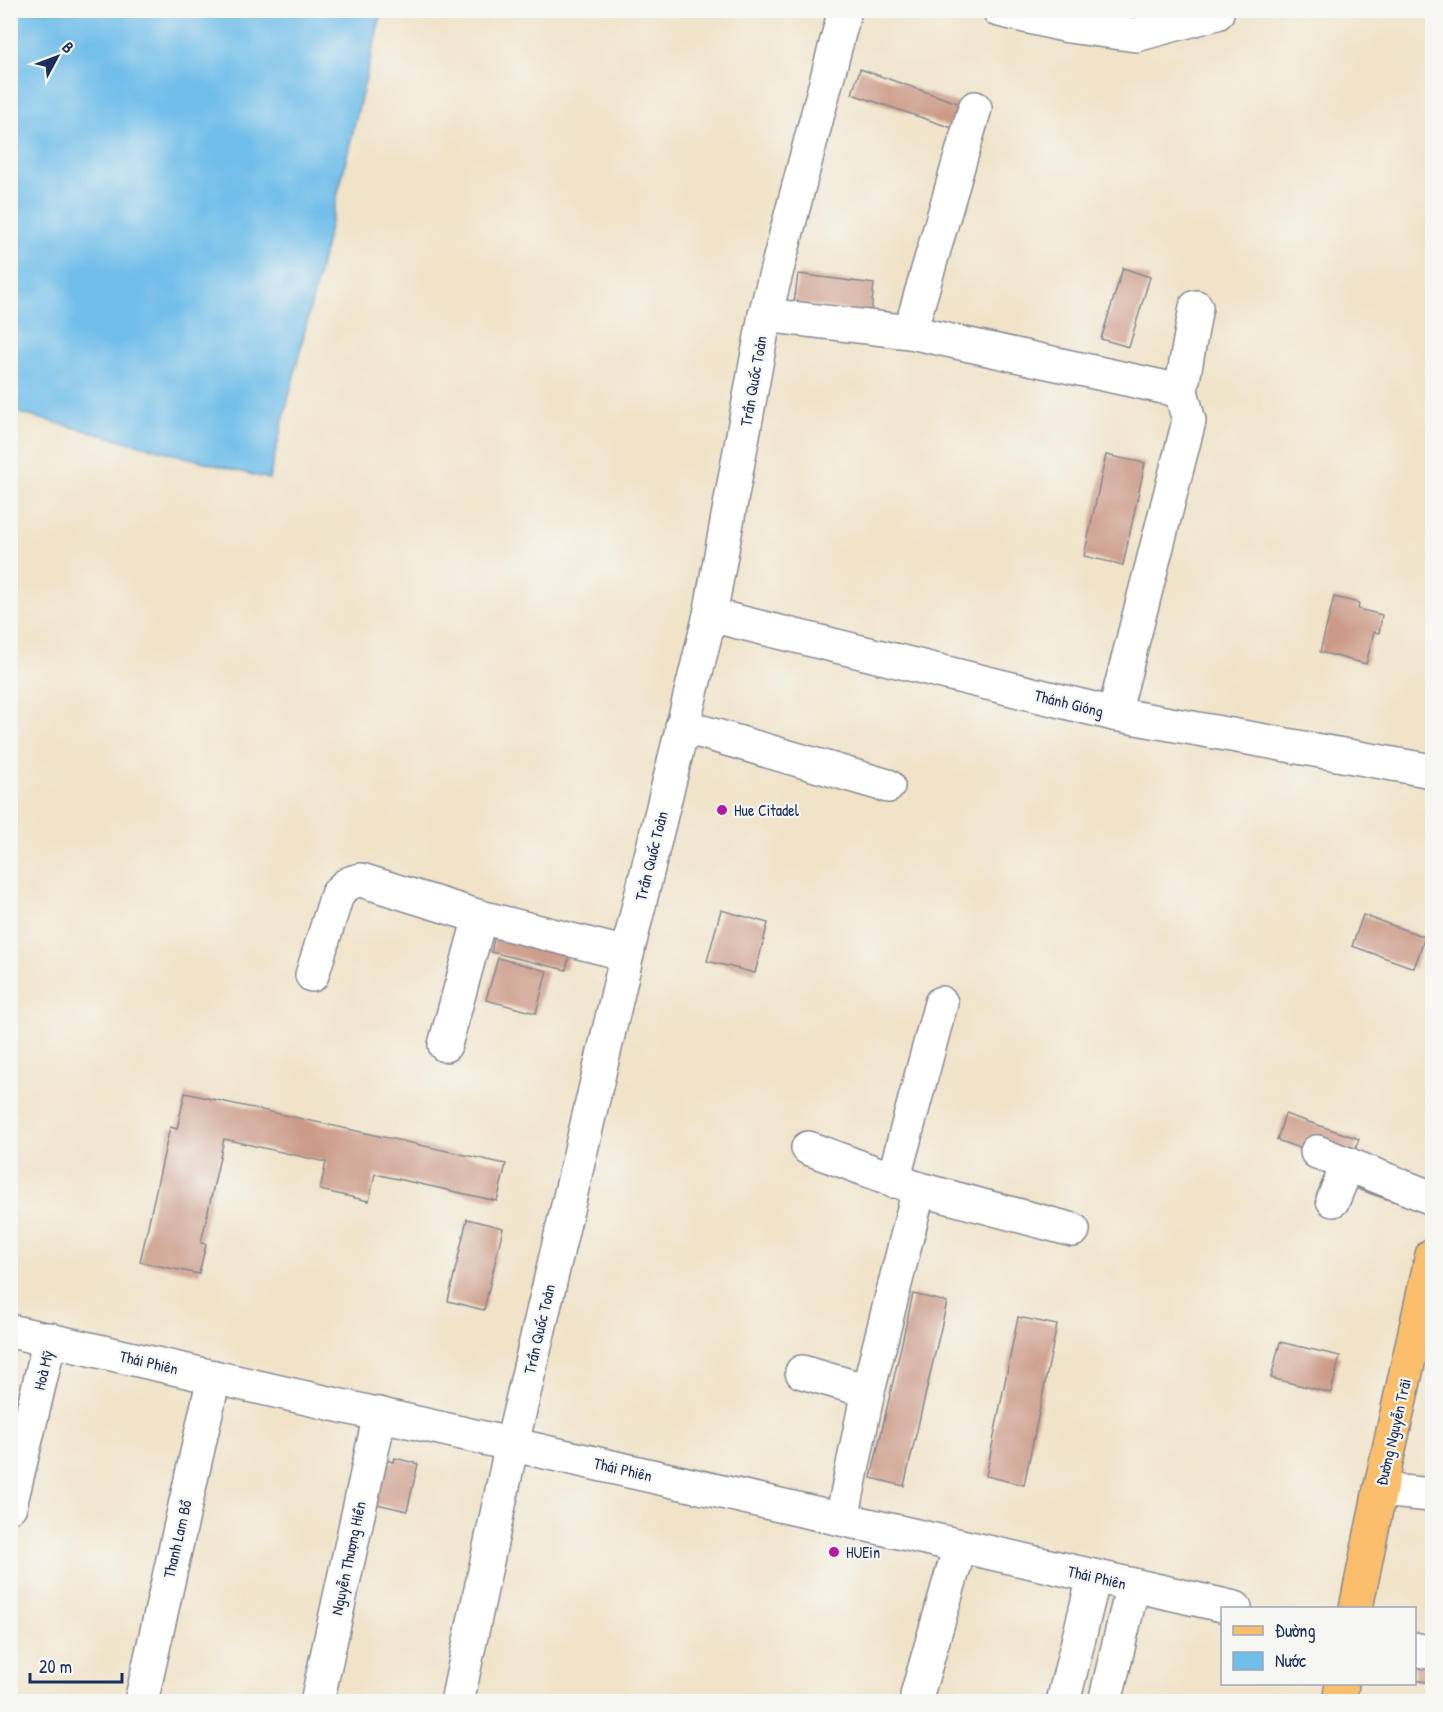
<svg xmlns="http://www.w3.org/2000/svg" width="1443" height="1712" font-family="'Patrick Hand',sans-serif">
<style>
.water{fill:#70beea;stroke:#4676a4;stroke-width:1.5}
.building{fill:#cc9b88}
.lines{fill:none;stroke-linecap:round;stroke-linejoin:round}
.minor-casing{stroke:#868993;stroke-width:36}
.major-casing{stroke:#868993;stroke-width:36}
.minor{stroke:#fff;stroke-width:33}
.major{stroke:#fabe6d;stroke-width:33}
.poi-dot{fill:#b5179e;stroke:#f6f6f2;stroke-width:2}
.labels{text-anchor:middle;stroke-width:4.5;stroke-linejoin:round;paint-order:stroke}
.street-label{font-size:16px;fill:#1b2f5e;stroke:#f6f6f2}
.poi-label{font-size:16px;fill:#1b2f5e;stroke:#f6f6f2;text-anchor:start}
</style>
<rect width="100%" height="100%" fill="#f6f6f2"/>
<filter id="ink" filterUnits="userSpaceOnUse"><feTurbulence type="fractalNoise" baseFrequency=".0167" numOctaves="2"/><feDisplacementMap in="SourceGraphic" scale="12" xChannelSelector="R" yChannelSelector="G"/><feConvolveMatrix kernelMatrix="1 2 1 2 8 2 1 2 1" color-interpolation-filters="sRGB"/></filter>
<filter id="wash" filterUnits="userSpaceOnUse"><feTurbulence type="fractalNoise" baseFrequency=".008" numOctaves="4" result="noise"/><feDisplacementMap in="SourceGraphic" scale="24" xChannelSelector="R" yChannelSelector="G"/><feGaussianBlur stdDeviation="1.35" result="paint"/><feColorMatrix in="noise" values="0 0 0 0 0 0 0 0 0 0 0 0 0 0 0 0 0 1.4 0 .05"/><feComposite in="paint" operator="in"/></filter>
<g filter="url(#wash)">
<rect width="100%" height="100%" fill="#f0e3c8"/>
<polygon class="water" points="10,11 382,11 269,479 11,411"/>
<g id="blocks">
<g class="building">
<polygon points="860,69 969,107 961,131 852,94"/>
<polygon points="1123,268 1150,277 1129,347 1101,339"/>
<polygon points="798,274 874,284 871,313 794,303"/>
<polygon points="1106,455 1145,463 1123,565 1084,556"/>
<polygon points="1334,597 1359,603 1358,609 1382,615 1379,633 1374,632 1366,664 1320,652"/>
<polygon points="721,910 768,923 755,973 707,961"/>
<polygon points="1363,915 1425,937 1414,968 1352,946"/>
<polygon points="497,925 572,943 566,970 491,952"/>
<polygon points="498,958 547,971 536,1013 486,1000"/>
<polygon points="185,1093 506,1164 497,1201 375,1174 369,1201 320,1190 326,1162 224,1139 201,1243 206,1244 199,1274 140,1262 170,1127 177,1129"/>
<polygon points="1285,1114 1359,1139 1349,1166 1399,1182 1392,1201 1327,1178 1332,1160 1277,1140"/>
<polygon points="467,1219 503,1228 484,1310 448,1301"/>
<polygon points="913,1294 947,1302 904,1486 871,1478"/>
<polygon points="1018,1317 1057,1325 1024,1485 986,1476"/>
<polygon points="1280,1342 1340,1356 1331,1393 1271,1378"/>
<polygon points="374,1458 394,1462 395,1458 418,1464 407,1511 364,1501"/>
<polygon points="1414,1642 1432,1646 1432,1683 1414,1680"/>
</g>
</g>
</g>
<g filter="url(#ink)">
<use href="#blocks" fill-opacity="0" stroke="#868993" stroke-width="1.5"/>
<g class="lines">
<g class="minor-casing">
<g id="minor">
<polyline points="999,10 1068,26 1136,35 1217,13"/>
<polyline points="765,315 910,332 1181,391"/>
<polyline points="910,332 975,108"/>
<polyline points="710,615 1114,714 1432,771"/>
<polyline points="1114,714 1189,421 1181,391 1196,307"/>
<polyline points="682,726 888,786"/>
<path d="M312,975L337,895C344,885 349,882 361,880L480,917L627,954"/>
<polyline points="445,1045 480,917"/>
<polyline points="808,1148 919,1189 1073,1230"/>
<polyline points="1317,1152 1432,1198"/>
<polyline points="893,1181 941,1003"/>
<polyline points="1333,1200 1348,1164"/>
<polyline points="10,1331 1235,1608"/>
<polyline points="802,1372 868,1391"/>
<polyline points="1380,1490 1432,1495"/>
<polyline points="10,1506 50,1339"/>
<polyline points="842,1519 868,1391 919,1189"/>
<polyline points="1414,1649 1432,1653"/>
<polyline points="917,1695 960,1546"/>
<polyline points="141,1702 214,1377"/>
<polyline points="317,1702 380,1414"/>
<polyline points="457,1702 512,1444 627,954 710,615 765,315 845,10"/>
<polyline points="1063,1702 1094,1577"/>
<polyline points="1105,1702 1133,1585"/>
</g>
</g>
<g class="major-casing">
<g id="major">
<polyline points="1356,1608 1380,1490 1432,1255"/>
<polyline points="1339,1702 1342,1684"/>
</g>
</g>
<use href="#minor" class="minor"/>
<use href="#major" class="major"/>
</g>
</g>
<g class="poi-dot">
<circle cx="722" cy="810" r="6"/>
<circle cx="834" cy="1552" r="6"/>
</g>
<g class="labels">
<g class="street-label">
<text transform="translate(753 381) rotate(-80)" y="6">Trần Quốc Toản</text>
<text transform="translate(1069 703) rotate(14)" y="6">Thánh Gióng</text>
<text transform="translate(651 856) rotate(-76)" y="6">Trần Quốc Toản</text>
<text transform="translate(539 1329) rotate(-77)" y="6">Trần Quốc Toản</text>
<text transform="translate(149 1362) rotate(13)" y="6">Thái Phiên</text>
<text transform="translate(43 1370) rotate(-77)" y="6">Hoà Mỹ</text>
<text transform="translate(1393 1432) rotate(-77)" y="6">Đường Nguyễn Trãi</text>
<text transform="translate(623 1469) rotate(13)" y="6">Thái Phiên</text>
<text transform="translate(177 1539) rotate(-77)" y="6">Thanh Lam Bồ</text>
<text transform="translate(348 1558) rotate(-78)" y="6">Nguyễn Thượng Hiền</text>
<text transform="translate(1097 1577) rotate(13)" y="6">Thái Phiên</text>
</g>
<g class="poi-label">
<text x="734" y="816">Hue Citadel</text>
<text x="846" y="1558">HUEin</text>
</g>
</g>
<rect width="1443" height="1712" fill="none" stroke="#f6f6f2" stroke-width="36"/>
<rect x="1221" y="1607" width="195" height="78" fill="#f6f6f2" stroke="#9ea6b7" stroke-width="1.5"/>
<rect x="1233" y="1626" width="30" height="9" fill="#fabe6d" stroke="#9ea6b7" stroke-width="1.5"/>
<text x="1275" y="1637" font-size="18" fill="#1b2f5e">Đường</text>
<rect x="1233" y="1652" width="30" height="18" fill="#70beea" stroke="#9ea6b7" stroke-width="1.5"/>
<text x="1275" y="1667" font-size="18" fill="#1b2f5e">Nước</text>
<g transform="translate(57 57) rotate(49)" stroke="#f6f6f2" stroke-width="4.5" paint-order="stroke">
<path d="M0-4.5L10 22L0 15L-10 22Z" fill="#1b2f5e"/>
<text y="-9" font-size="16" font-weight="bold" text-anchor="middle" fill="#1b2f5e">B</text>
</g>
<path d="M30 1673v9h92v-9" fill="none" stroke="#1b2f5e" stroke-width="3"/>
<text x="39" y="1673" font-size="18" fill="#1b2f5e" stroke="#f6f6f2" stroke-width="4.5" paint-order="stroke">20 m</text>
</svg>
